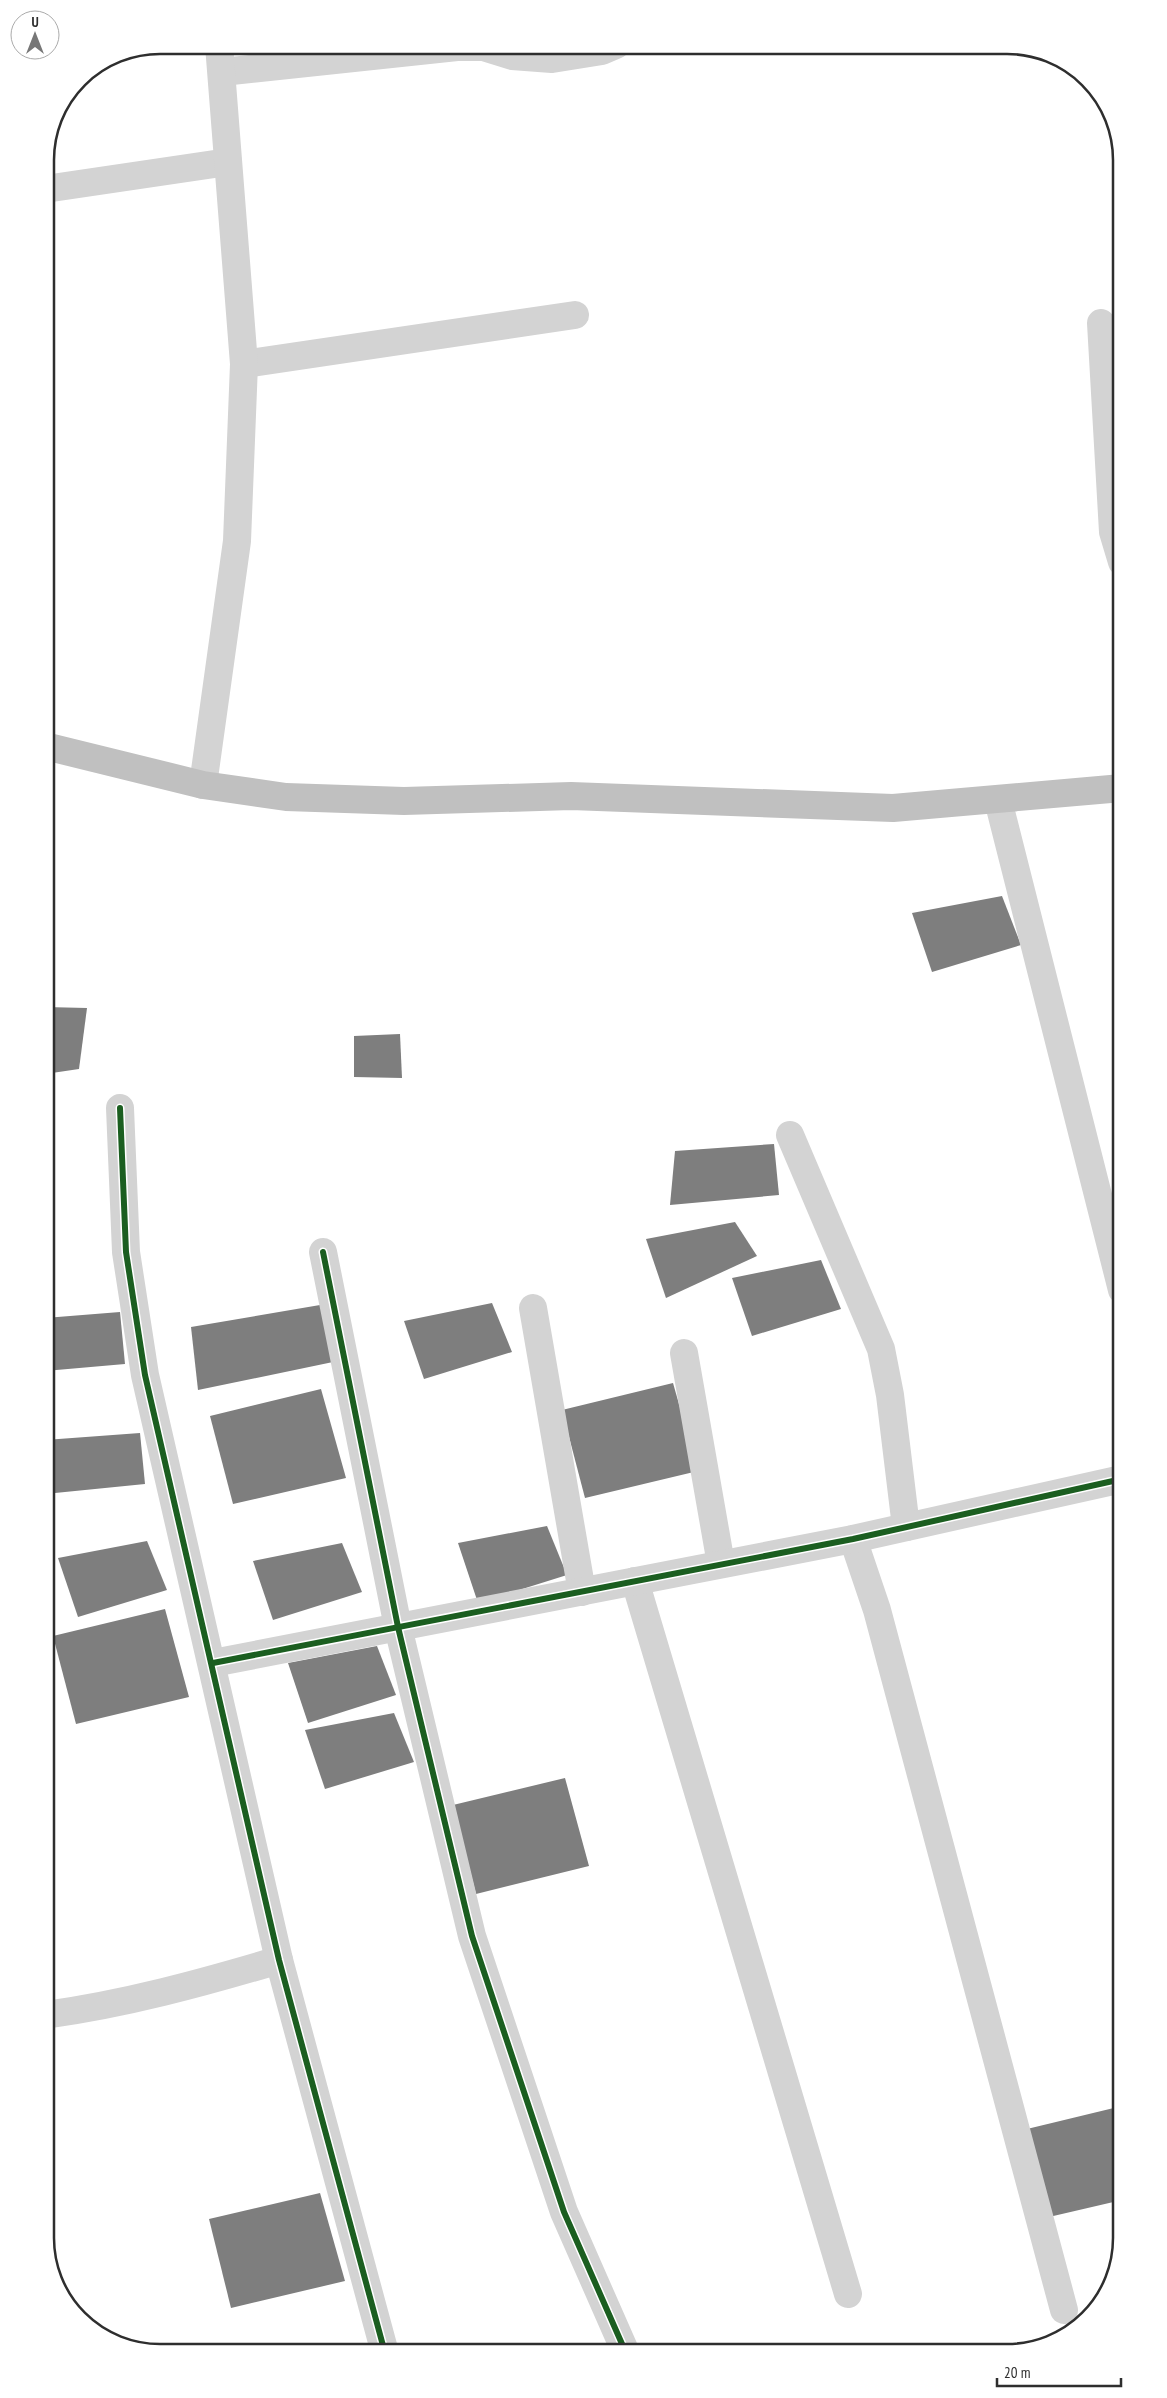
<svg xmlns="http://www.w3.org/2000/svg" width="1167" height="2398" font-family="'PT Sans Narrow',sans-serif">
<style>
.building{fill:#7e7e7e}
.lines{fill:none;stroke-linecap:round;stroke-linejoin:round}
.street{stroke:#d3d3d3;stroke-width:28}
.highway{stroke:#c0c0c0;stroke-width:28}
.cycleway-casing{stroke:#fff;stroke-width:9}
.cycleway{stroke:#1b5e20;stroke-width:6}
.rim{fill:none;stroke:#2e2e2e;stroke-width:2.5}
</style>
<rect width="100%" height="100%" fill="#fff"/>
<g class="building">
<polygon points="1002,896 1021,945 932,972 912,913"/>
<polygon points="45,1007 87,1008 79,1069 45,1074"/>
<polygon points="400,1034 402,1078 354,1077 354,1036"/>
<polygon points="774,1144 779,1195 670,1205 675,1151"/>
<polygon points="735,1222 757,1256 666,1298 646,1239"/>
<polygon points="821,1260 841,1309 752,1336 732,1278"/>
<polygon points="492,1303 512,1352 424,1379 404,1321"/>
<polygon points="320,1305 333,1362 198,1390 191,1327"/>
<polygon points="120,1312 125,1364 45,1371 45,1318"/>
<polygon points="673,1383 698,1471 585,1498 562,1410"/>
<polygon points="321,1389 346,1478 233,1504 210,1416"/>
<polygon points="140,1433 145,1484 45,1494 45,1440"/>
<polygon points="547,1526 567,1575 478,1603 458,1543"/>
<polygon points="147,1541 167,1590 78,1617 58,1558"/>
<polygon points="342,1543 362,1592 273,1620 253,1561"/>
<polygon points="165,1609 189,1697 76,1724 53,1636"/>
<polygon points="377,1646 396,1695 308,1723 288,1663"/>
<polygon points="394,1713 414,1762 325,1789 305,1730"/>
<polygon points="565,1778 589,1866 476,1894 453,1805"/>
<polygon points="1122,2106 1122,2200 1049,2217 1027,2129"/>
<polygon points="320,2193 345,2281 231,2308 209,2219"/>
</g>
<g class="lines">
<g class="street">
<polyline points="222,72 457,47 483,47 512,56 552,59 602,51 616,45"/>
<polyline points="45,189 228,162"/>
<polyline points="1101,323 1113,532 1122,562"/>
<polyline points="244,364 575,315"/>
<polyline points="203,785 237,541 244,364 219,45"/>
<polyline points="998,800 1122,1290"/>
<polyline points="120,1108 126,1252 145,1375 279,1960 385,2353"/>
<polyline points="790,1135 881,1349 890,1395 906,1527"/>
<polyline points="323,1252 398,1627 472,1936 564,2212 626,2353"/>
<polyline points="533,1308 582,1592"/>
<polyline points="684,1353 721,1564"/>
<polyline points="853,1539 877,1610 1064,2310"/>
<polyline points="635,1581 848,2294"/>
<polyline points="213,1663 853,1539 1122,1479"/>
<path d="M45,2015C125,2004 202,1983 279,1960"/>
</g>
<polyline class="highway" points="45,746 203,785 286,797 404,801 571,796 893,808 1122,788"/>
<g class="cycleway-casing">
<g id="cycleway">
<polyline points="120,1108 126,1252 145,1375 279,1960 385,2353"/>
<polyline points="323,1252 398,1627 472,1936 564,2212 626,2353"/>
<polyline points="213,1663 853,1539 1122,1479"/>
</g>
</g>
<use href="#cycleway" class="cycleway"/>
</g>
<path d="M0 0H1167V2398H0ZM160 54H1007A106 106 0 0 1 1113 160V2238A106 106 0 0 1 1007 2344H160A106 106 0 0 1 54 2238V160A106 106 0 0 1 160 54Z" fill="#fff" fill-rule="evenodd"/>
<path class="rim" d="M160 54H1007A106 106 0 0 1 1113 160V2238A106 106 0 0 1 1007 2344H160A106 106 0 0 1 54 2238V160A106 106 0 0 1 160 54Z"/>
<g transform="translate(35 35)"><circle r="24" fill="#ffffff" stroke="#ababab"/>
<path d="M0-4L9 19L0 12L-9 19Z" fill="#777777"/>
<text y="-8" font-size="14" font-weight="bold" text-anchor="middle" fill="#2e2e2e">U</text>
</g>
<path d="M997 2378v8h124v-8" fill="none" stroke="#2e2e2e" stroke-width="2.5"/>
<text x="1004" y="2378" font-size="15" fill="#2e2e2e" stroke="#ffffff" stroke-width="4" paint-order="stroke">20 m</text>
</svg>
